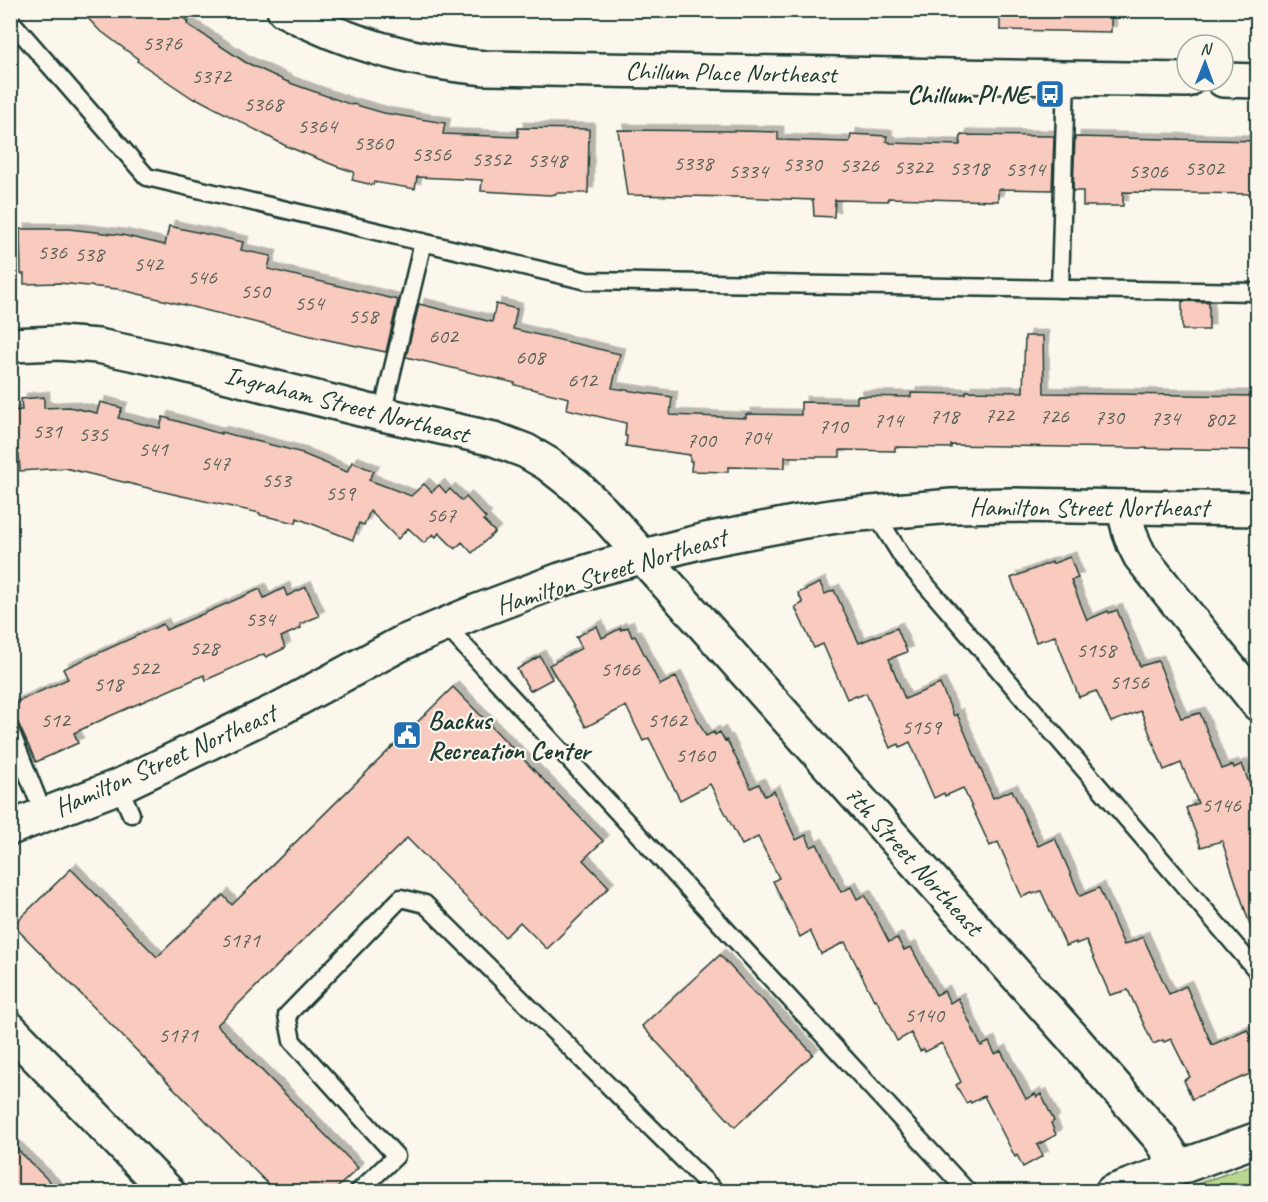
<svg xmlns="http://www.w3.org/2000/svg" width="1268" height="1202" font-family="Caveat,sans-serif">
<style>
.green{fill:#bad890;stroke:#6c8a62;stroke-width:1.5}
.building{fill:#f9cabe;stroke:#1f3d34;stroke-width:1.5;filter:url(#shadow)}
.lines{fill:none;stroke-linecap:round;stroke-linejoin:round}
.lane-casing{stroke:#1f3d34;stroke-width:21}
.street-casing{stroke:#1f3d34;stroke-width:38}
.primary-casing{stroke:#1f3d34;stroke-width:38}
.lane{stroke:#fbf7ec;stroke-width:16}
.street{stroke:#fbf7ec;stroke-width:33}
.primary{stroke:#fbf7ec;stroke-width:33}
.labels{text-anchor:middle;stroke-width:4.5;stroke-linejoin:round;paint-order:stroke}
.number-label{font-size:22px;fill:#566056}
.street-label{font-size:26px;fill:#1f3d34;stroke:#fbf7ec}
.poi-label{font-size:26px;font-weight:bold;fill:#1f3d34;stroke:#fbf7ec;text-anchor:end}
</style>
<defs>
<filter id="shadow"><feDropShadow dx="5.5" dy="-5.5" stdDeviation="0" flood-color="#0004"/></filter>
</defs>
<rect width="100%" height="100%" fill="#fbf7ec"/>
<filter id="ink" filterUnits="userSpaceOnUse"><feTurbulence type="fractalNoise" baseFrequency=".0167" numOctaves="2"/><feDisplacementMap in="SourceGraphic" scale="12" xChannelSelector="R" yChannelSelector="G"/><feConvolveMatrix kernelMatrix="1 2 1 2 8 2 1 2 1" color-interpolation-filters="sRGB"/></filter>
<g filter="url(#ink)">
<polygon class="green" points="1257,1163 1257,1191 1177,1191"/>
<g class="building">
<polygon points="80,10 174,10 189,22 187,24 245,62 290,83 352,105 353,104 384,113 445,123 443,134 518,137 518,128 589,129 588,193 556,193 556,194 550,195 481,191 482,180 417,177 415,189 374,182 373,185 352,180 354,172 336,166 286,146 196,98 195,100 137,61 138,59 98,29"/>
<polygon points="1000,10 1111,10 1111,32 1000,30"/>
<polygon points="618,130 739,131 778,132 778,140 849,142 850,141 851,134 887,136 886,141 890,142 890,143 960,145 961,135 1054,136 1052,190 998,189 998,201 888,198 888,201 835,200 834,217 814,216 813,200 737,197 627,195"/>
<polygon points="1075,137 1257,141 1257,194 1123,192 1123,206 1083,206 1083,191 1073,191"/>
<polygon points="169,226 243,242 241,250 271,256 268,269 398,300 386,352 319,338 118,289 59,283 24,284 24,274 21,274 20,229 69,229 122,235 165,245"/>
<polygon points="1182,301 1209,302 1209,330 1182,330"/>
<polygon points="419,304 492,322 496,304 517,309 513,329 620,354 612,388 672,397 670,415 746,418 746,414 801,415 801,402 857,403 857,396 911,397 911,393 966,394 966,391 1023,392 1025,336 1043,336 1044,393 1257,396 1257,450 1005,446 951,445 951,448 895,447 895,451 840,450 840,457 785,457 785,468 728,467 728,472 691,471 692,461 690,461 690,455 626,446 627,436 625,436 626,423 567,409 569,398 515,385 515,383 406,357"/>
<polygon points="44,397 44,408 69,407 97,413 100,402 122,408 118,418 160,428 163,417 221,434 221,432 303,453 303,454 347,472 352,462 374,471 369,480 411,496 424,484 432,492 439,485 446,493 450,489 462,501 466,497 486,518 483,520 495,532 472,553 462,542 455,549 439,533 436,537 433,534 424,543 408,528 398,539 370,511 364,525 359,523 353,540 297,518 296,523 260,515 260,513 173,494 65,468 20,471 19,455 13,456 10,411 22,410 21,399"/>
<polygon points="1070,557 1078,578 1071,580 1087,620 1108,611 1109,613 1117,610 1140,666 1158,661 1181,718 1200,713 1222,769 1233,765 1234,768 1242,764 1257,804 1257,933 1253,934 1222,841 1201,847 1186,808 1198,803 1181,763 1164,770 1141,711 1111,722 1096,691 1079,697 1055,636 1036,642 1011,578 1052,562 1052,564"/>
<polygon points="820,583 825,594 834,590 859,643 897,628 907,652 889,659 905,699 940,684 954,716 957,714 993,798 1012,790 1038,846 1055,838 1080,896 1099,888 1124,945 1143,937 1169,994 1186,986 1212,1045 1247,1029 1257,1053 1257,1071 1192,1099 1184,1080 1190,1077 1171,1039 1164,1042 1163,1040 1153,1044 1128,990 1110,995 1086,940 1076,944 1076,942 1066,946 1041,891 1033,894 1032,893 1022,897 998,842 990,846 963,788 945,796 944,793 934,798 910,742 900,747 899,744 890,748 866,693 857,697 856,695 847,699 823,644 814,648 795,607 803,603 798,593"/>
<polygon points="306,587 319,616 300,624 301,628 281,637 285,648 266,657 264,654 206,680 204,675 110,716 74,733 78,743 36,762 10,705 68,679 63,669 163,624 166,630 260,589 264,598 284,588 287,596"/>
<polygon points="597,626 602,638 621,628 621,630 628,627 632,637 635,636 660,685 676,677 706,736 714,732 715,735 720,732 725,741 727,740 751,788 759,784 765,796 774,791 796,840 806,835 811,847 817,844 841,892 851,887 857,899 865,895 889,942 897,938 904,950 911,947 936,995 944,991 950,1003 958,998 981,1046 989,1042 995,1054 1001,1051 1026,1099 1035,1094 1037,1097 1041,1094 1054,1121 1051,1123 1056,1135 1037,1145 1043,1156 1023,1167 1017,1155 1015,1157 984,1096 971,1103 970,1101 966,1103 956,1085 961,1082 942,1043 925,1052 924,1049 920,1051 911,1033 897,1041 876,999 874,1000 845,942 821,954 810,931 800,937 773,881 779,878 758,837 742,845 710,784 680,800 649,738 643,741 626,706 586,727 549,665 582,648 576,637"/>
<polygon points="540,656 552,679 530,691 517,669"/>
<polygon points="453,687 603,841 583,860 609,887 547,949 520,922 505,937 407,838 217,1025 358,1168 334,1191 275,1191 13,925 71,869 157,957 199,917 200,918 223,895 232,905"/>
<polygon points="720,955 757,996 758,995 813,1054 735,1127 642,1026"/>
<polygon points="10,1142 59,1191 10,1191"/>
</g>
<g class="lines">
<g class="lane-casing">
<g id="lane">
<polyline points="10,20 147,177 587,281 1258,292"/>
<polyline points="1060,289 1066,77"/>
<polyline points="382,414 423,242"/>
<polyline points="875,513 903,558 1258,972"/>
<polyline points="445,625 968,1192"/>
<polyline points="10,730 44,815"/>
<polyline points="119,786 131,814"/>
<polyline points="358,1192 396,1156 292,1041 287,1015 401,898 425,904 716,1192"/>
</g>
</g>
<g class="street-casing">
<g id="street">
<path d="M284,10C348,44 413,62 485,68L1187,80"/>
<polyline points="1223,80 1258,81"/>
<polyline points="10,345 59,343 98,346 169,361 364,410 494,439 526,451 548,464 576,486 602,511 1072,1037 1160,1138 1170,1153 1176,1169"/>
<path d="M1125,507C1126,525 1131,540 1140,556L1258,704"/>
<polyline points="10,828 119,786 279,709 402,643 478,611 560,580 603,567 706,540 799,522 837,516 952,506 1012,505 1258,509"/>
<polyline points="1112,1192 1258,1139"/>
</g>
</g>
<g class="primary-casing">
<polyline id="primary" points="10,1029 168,1192"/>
</g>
<use href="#lane" class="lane"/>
<use href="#street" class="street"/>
<use href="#primary" class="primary"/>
</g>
</g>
<defs>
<g id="bus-square" transform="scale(1.5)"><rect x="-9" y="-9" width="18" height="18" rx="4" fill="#1f6fb2" stroke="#fbf7ec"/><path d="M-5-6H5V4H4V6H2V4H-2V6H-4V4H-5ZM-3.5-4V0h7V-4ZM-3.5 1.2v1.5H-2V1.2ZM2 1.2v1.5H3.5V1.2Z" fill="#fff"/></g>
<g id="civic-square" transform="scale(1.5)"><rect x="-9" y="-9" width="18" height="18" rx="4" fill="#1f6fb2" stroke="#fbf7ec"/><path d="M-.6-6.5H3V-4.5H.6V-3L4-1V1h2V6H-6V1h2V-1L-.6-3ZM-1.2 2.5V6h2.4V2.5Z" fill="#fff"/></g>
</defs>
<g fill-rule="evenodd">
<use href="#bus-square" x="1050" y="94"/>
<use href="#civic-square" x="407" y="735"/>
</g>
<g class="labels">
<g class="number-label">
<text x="162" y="50">5376</text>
<text x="211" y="83">5372</text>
<text x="263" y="111">5368</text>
<text x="317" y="133">5364</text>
<text x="373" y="150">5360</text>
<text x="431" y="161">5356</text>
<text x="491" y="166">5352</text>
<text x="547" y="167">5348</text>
<text x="693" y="170">5338</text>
<text x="802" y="171">5330</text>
<text x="859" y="172">5326</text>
<text x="913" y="174">5322</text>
<text x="969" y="175">5318</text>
<text x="1204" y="175">5302</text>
<text x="1025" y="176">5314</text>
<text x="748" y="178">5334</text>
<text x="1148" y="178">5306</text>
<text x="52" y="259">536</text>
<text x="89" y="261">538</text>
<text x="148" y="271">542</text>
<text x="202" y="284">546</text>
<text x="255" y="298">550</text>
<text x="309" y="310">554</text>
<text x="363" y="323">558</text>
<text x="443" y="343">602</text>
<text x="530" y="364">608</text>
<text x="582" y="387">612</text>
<text x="999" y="422">722</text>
<text x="944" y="423">718</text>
<text x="1054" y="423">726</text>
<text x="1109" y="424">730</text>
<text x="1165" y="425">734</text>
<text x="1220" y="426">802</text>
<text x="888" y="427">714</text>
<text x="833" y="433">710</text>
<text x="47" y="438">531</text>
<text x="93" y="441">535</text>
<text x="756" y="444">704</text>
<text x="701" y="447">700</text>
<text x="153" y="456">541</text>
<text x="215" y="470">547</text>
<text x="276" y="487">553</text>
<text x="340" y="500">559</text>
<text x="441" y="522">567</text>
<text x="260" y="626">534</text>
<text x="204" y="655">528</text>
<text x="1096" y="657">5158</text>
<text x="144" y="675">522</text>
<text x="620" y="676">5166</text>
<text x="1129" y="689">5156</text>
<text x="108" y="691">518</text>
<text x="55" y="727">512</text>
<text x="667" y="727">5162</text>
<text x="921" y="734">5159</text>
<text x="695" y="762">5160</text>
<text x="1221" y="812">5146</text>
<text x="240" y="947">5171</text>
<text x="924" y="1022">5140</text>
<text x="178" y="1042">5171</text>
</g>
<g class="street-label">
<text transform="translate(731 72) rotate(1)" y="9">Chillum Place Northeast</text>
<text transform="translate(347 404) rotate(14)" y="9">Ingraham Street Northeast</text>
<text x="1089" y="516">Hamilton Street Northeast</text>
<text transform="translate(611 571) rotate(-17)" y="9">Hamilton Street Northeast</text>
<text transform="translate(165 760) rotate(-24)" y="9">Hamilton Street Northeast</text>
<text transform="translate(914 860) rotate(48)" y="9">7th Street Northeast</text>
</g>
<g class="poi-label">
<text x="1029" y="103">Chillum Pl NE</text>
<text x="428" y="729" text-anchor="start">Backus<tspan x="428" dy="30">Recreation Center</tspan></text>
</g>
</g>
<rect width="1268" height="1202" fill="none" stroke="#fbf7ec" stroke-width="36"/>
<rect x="18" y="18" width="1232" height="1166" fill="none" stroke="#1f3d34" stroke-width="2" filter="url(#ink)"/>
<g transform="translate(1205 63) rotate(1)"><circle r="28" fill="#fbf7ec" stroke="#a3ada2" stroke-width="1.5"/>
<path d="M0-4.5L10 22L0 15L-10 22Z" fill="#1f6fb2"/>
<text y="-9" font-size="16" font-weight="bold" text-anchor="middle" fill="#1f3d34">N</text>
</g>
</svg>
